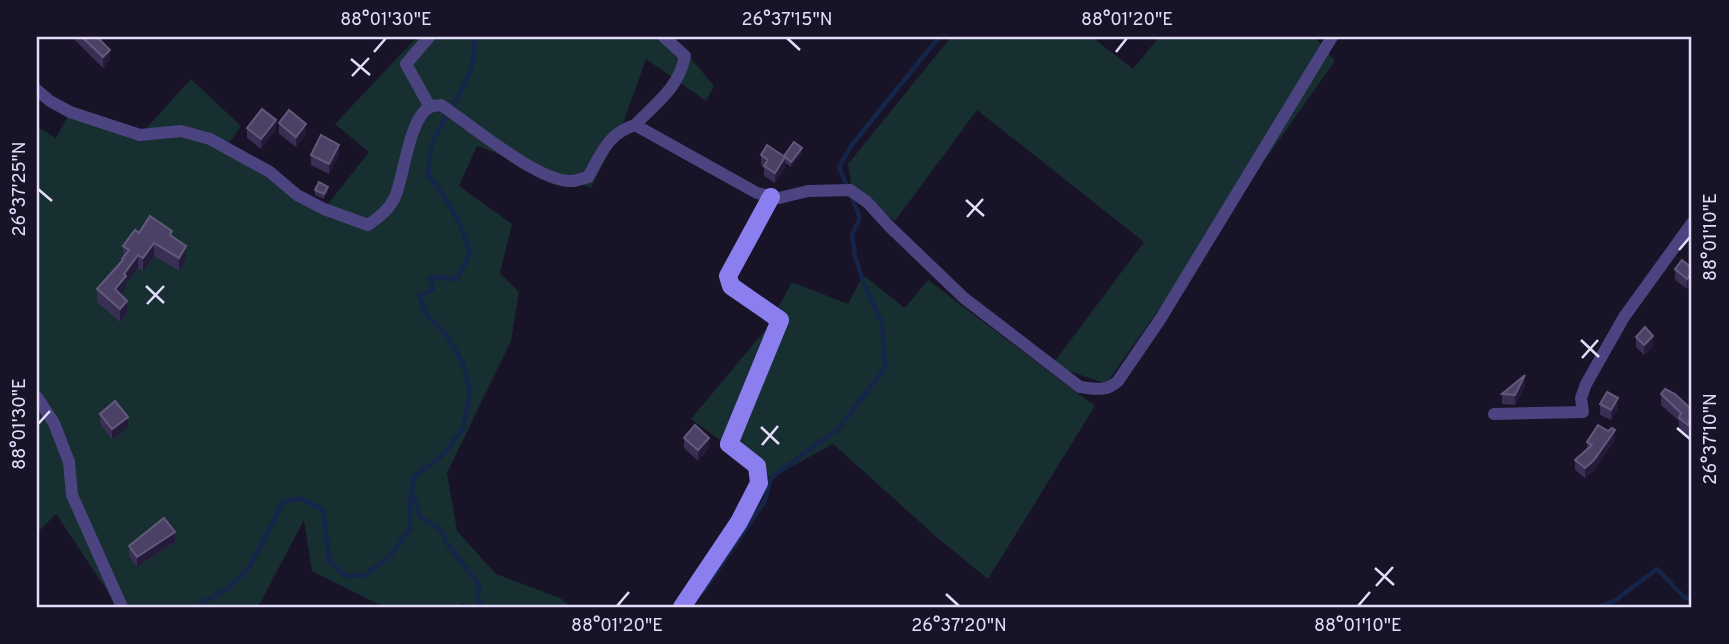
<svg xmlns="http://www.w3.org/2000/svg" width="1729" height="644" font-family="Overpass,sans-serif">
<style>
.green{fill:#172f30}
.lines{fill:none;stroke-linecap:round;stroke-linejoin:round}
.stream{stroke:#152549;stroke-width:4.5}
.street{stroke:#4b4480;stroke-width:12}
.secondary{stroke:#8b7ff0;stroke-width:18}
.wall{fill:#392e53}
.shaded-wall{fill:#241b3a}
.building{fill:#4b4165;stroke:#63597c;stroke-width:2}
.ticks{fill:none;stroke:#e3ddfb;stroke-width:2.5}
.neatline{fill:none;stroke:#e3ddfb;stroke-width:2.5}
.ticks-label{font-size:18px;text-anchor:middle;fill:#e3ddfb}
</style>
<rect width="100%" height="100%" fill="#181327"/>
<g class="green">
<polygon points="417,37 673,37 714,86 706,101 646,59 621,129 591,188 477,146 459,186 512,224 500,273 519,292 511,341 447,473 457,531 496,574 560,598 571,607 468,607 464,603 458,607 384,607 312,571 304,520 258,607 118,607 56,514 37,533 37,127 56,138 70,112 140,135 191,79 241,126 227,146 324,209 369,152 335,124"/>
<polygon points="951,37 1092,37 1133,69 1159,37 1315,37 1335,61 1106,384 1052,365 1144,242 977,110 895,221 851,184 848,164"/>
<polygon points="863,275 905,308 928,280 1095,406 988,579 940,540 833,444 771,478 691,419 767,328 792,282 848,304"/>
</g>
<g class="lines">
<g class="stream">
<polyline points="413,495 420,517 440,529 448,545 480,586 477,598 483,607"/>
<polyline points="703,592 764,502 771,478 839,428 885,368 882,323 865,287 855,256 852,234 860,218 839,167 851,146 939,37"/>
<path d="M194,607L229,588L250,566L283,502L300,498L323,510L329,560L345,576L365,575L391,555L410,529V503L414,477L443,455L463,428L470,394L464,365L447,336L427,315L419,296L433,290L430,277L457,279L470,253C462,222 448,200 428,175C430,165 429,152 433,142C448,108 479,76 474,37"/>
<polyline points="493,607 501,607"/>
<polyline points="1598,607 1614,601 1657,569 1684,597 1692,599"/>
</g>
<g class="street">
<polyline points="429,37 406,64 430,107"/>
<path d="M37,90L50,101L70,112L140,135L181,131L210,139L270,172L297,195L324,209L368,225C379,217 389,210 395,197C404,177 409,117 430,107C434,105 438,106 441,105C470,124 539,183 572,181C577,181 583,178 588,177C602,153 607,134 635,125L757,193L779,198L808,191L850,190L867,202L891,228L964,298L1080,387C1096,389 1106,392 1118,381L1161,318L1332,37"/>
<path d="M635,125C656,103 679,88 685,56L664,37"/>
<polyline points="37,397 54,423 69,462 72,495 122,607"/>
<polyline points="1494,414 1583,412 1581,398 1586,384 1624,317 1692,223"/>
</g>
<polyline class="secondary" points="682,607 739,522 759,483 757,466 729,444 780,320 731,286 728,276 771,197"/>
</g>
<g class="wall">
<polygon points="72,37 97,37 110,60 103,68"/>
<polygon points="279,123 306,134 296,147 279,134"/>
<polygon points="247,128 276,130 261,149 247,138"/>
<polygon points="802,153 791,167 785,163 785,167 775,183 764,176 764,168 761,165 761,155 784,156"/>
<polygon points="311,155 339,155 329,174 311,165"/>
<polygon points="315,190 328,192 324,199 315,195"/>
<polygon points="139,233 172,237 186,259 179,271 154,256 143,271 138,268 126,284 126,289 121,295 127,314 120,322 97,302 97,289 122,262 123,257 123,246"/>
<polygon points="1692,268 1692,282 1687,289 1675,280 1675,269"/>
<polygon points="1636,337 1653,346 1644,355 1636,347"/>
<polygon points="1525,386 1515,405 1502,404 1502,394"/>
<polygon points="1661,394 1692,410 1692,433 1690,431 1688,435 1679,428 1679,421 1661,405"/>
<polygon points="1600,404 1618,408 1611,420 1600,415"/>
<polygon points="100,414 128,427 112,440 100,424"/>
<polygon points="684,438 709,448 698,461 684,448"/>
<polygon points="1615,440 1594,470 1585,478 1575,470 1575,460 1587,449 1587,442"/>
<polygon points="175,542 137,567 129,556 129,546"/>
</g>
<g class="shaded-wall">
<polygon points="110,50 110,60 103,68 103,57"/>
<polygon points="276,120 276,130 261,149 261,139"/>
<polygon points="306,124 306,134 296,147 296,137"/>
<polygon points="339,145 339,155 329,174 329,164"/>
<polygon points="802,148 802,153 791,167 791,162"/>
<polygon points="785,157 785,167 775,183 775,173"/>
<polygon points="328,187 328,192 324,199 324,194"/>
<polygon points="154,243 154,256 143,271 143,258"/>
<polygon points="186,246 186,259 179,271 179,258"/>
<polygon points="138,255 138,268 126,284 126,289 115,302 115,289"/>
<polygon points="1692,272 1692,282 1687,289 1687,279"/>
<polygon points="127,301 127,314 120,322 120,309"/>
<polygon points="1653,336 1653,346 1644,355 1644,345"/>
<polygon points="1525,375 1525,386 1515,405 1515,395"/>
<polygon points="1618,398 1618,408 1611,420 1611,410"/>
<polygon points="128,417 128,427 112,440 112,429"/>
<polygon points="1690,421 1690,431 1688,435 1688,425"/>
<polygon points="1615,430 1615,440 1594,470 1585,478 1585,468"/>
<polygon points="709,438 709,448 698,461 698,450"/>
<polygon points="175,532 175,542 137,567 137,557"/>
</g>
<g class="building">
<polygon points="82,37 97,37 110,50 103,57"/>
<polygon points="262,109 276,120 261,139 247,128"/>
<polygon points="289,110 306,124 296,137 279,123"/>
<polygon points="321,135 339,145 329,164 311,155"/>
<polygon points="794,142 802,148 791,162 784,156"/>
<polygon points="767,145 785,157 775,173 764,166 768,160 761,155"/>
<polygon points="319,182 328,187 324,194 315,190"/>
<polygon points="150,216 172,231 170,235 186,246 179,258 154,243 143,258 138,255 124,274 126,276 115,289 127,301 120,309 97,289 123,260 122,259 129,250 123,246 135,230 139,233"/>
<polygon points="1682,260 1692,268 1692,272 1687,279 1675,269"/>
<polygon points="1645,327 1653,336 1644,345 1636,337"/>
<polygon points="1525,375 1515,395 1502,394"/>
<polygon points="1665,389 1675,394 1692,410 1692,423 1690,421 1688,425 1679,418 1681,413 1661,394"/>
<polygon points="1607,392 1618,398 1611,410 1600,404"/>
<polygon points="115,401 128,417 112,429 100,414"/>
<polygon points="695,425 709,438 698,450 684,438"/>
<polygon points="1598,425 1608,431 1612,428 1615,430 1594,460 1585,468 1575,460 1592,445 1587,442"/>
<polygon points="164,518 175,532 137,557 129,546"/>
</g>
<path class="ticks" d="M787,38L800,50M374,52L386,38M1116,52L1127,38M351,59L370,75M352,76L369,58M38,189L52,201M966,200L984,216M967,217L983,199M1679,250L1690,237M146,286L164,303M147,304L164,286M1581,340L1599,357M1582,358L1598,340M38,424L50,411M761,427L779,444M1677,428L1690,439M762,445L778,426M1375,568L1394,585M1376,586L1393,567M946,594L959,606M617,606L629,592M1358,606L1370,592"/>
<rect width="1729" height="644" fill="none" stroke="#181327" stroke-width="77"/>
<rect x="38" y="38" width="1652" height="568" class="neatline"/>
<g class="ticks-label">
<text x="386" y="25">88°01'30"E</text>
<text x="787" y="25">26°37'15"N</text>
<text x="1127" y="25">88°01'20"E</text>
<text transform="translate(19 189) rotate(-90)" y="6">26°37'25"N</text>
<text transform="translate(1710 237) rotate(-90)" y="6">88°01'10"E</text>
<text transform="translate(19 424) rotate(-90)" y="6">88°01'30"E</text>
<text transform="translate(1710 439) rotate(-90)" y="6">26°37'10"N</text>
<text x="617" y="631">88°01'20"E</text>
<text x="959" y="631">26°37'20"N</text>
<text x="1358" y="631">88°01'10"E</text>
</g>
</svg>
